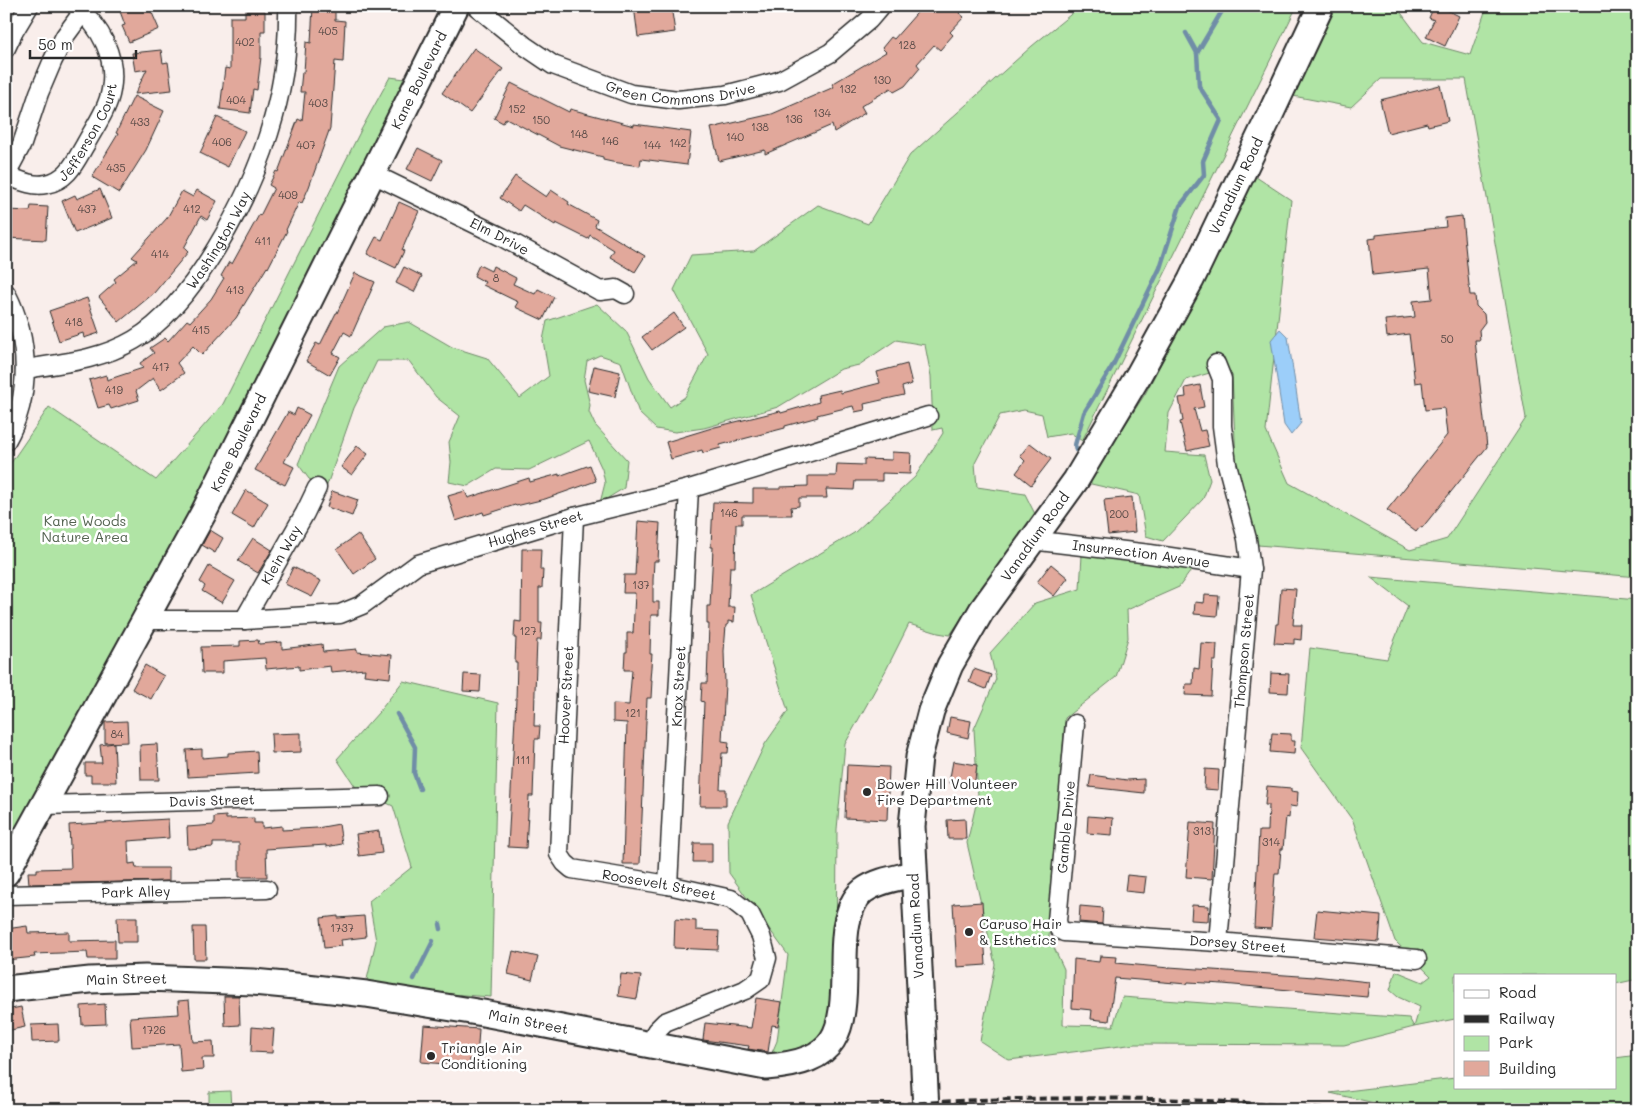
<svg xmlns="http://www.w3.org/2000/svg" width="1644" height="1116" font-family="Mali,sans-serif">
<style>
.green{fill:#b0e4a5;stroke:#6e8868}
.water{fill:#9ccef9;stroke:#6f8da7}
.lines{fill:none;stroke-linecap:round;stroke-linejoin:round}
.stream{stroke:#6f8da7;stroke-width:4.5}
.building{fill:#e1a89b;stroke:#2b2b2b}
.street-casing{stroke:#2b2b2b;stroke-width:21}
.secondary-casing{stroke:#2b2b2b;stroke-width:29}
.street{stroke:#fff;stroke-width:18}
.secondary{stroke:#fff;stroke-width:25}
.rail{stroke:#2b2b2b;stroke-width:4;stroke-dasharray:8 4;stroke-linecap:butt}
.poi-dot{fill:#2b2b2b;stroke:#fff;stroke-width:2}
.labels{text-anchor:middle;stroke-width:5;stroke-linejoin:round;paint-order:stroke}
.number-label{font-size:11px;fill:#584a47}
.street-label{font-size:14px;fill:#2b2b2b;stroke:#fff}
.park-label{font-size:14px;fill:#536250;stroke:#fff}
.poi-label{font-size:14px;fill:#2b2b2b;stroke:#fff;text-anchor:start}
</style>
<rect width="100%" height="100%" fill="#f9eeeb"/>
<filter id="ink" filterUnits="userSpaceOnUse"><feTurbulence type="fractalNoise" baseFrequency=".02" numOctaves="2"/><feDisplacementMap in="SourceGraphic" scale="10" xChannelSelector="R" yChannelSelector="G"/><feConvolveMatrix kernelMatrix="1 2 1 2 8 2 1 2 1" color-interpolation-filters="sRGB"/></filter>
<g filter="url(#ink)">
<g class="green">
<polygon points="1081,6 1297,6 1082,441 1071,433 1047,437 1042,414 1024,410 1000,415 975,463 977,487 1025,494 1036,516 1005,555 950,635 938,633 909,624 886,670 845,744 837,829 836,979 824,1037 791,1060 771,1055 777,1041 788,955 729,873 728,822 765,744 788,711 751,595 854,533 915,477 943,433 942,428 933,430 931,376 925,345 896,340 859,365 841,369 778,407 704,428 675,432 656,429 639,413 621,362 600,355 587,361 584,380 590,405 589,412 595,425 627,460 624,488 600,503 605,483 602,469 589,441 529,470 496,469 468,486 449,482 451,462 449,442 460,416 436,397 409,361 377,361 354,408 326,488 309,479 298,464 339,366 383,327 409,322 452,347 487,358 520,398 549,376 543,340 547,321 597,304 626,331 649,378 670,407 685,397 708,354 674,290 691,255 754,251 818,205 868,224 910,155 1032,46"/>
<polygon points="1332,6 1396,6 1423,42 1470,55 1487,6 1638,6 1638,577 1258,545 1236,461 1232,375 1223,369 1186,380 1169,413 1165,452 1204,455 1210,480 1203,499 1163,541 1146,536 1139,495 1087,483 1145,394 1224,243 1253,175 1291,200 1266,431 1289,483 1410,550 1447,539 1526,418 1466,79 1381,79 1351,107 1293,96"/>
<polygon points="390,77 405,79 189,516 6,854 6,470 49,407 156,480 223,404 361,130"/>
<polygon points="1082,555 1193,568 1179,587 1127,610 1128,638 1116,677 1065,718 1049,937 1064,969 1063,1025 1113,1026 1122,997 1409,1018 1414,1027 1420,1007 1398,997 1390,990 1396,971 1423,982 1431,976 1395,941 1353,821 1301,748 1310,648 1387,659 1408,606 1370,577 1638,600 1638,979 1615,984 1615,975 1455,975 1455,1019 1414,1027 1344,1045 1136,1044 1009,1060 980,1041 995,964 967,843 978,796 974,729 996,679 990,653 1035,603 1080,589"/>
<polygon points="403,681 498,703 491,997 365,988 376,941 369,901 412,867 393,806 357,789 337,759 379,712"/>
<polygon points="1638,1055 1638,1110 1406,1110 1330,1093 1455,1078 1455,1087 1615,1087 1615,1058"/>
<polygon points="230,1091 231,1110 209,1110 209,1092"/>
</g>
<polygon class="water" points="1280,329 1288,337 1301,423 1291,435 1284,425 1271,340"/>
<g class="lines">
<g class="stream">
<polyline points="1197,53 1225,6"/>
<polyline points="1076,450 1075,445 1084,413 1113,365 1160,268 1180,206 1204,175 1203,161 1221,120 1199,86 1197,53 1186,33"/>
<polyline points="397,714 415,747 414,773 420,789"/>
<polyline points="440,924 441,929"/>
<polyline points="414,979 433,941"/>
</g>
</g>
<g class="building">
<polygon points="118,6 149,6 159,29 129,42 122,26 125,25"/>
<polygon points="313,6 335,6 335,20 345,21 343,62 335,61 330,128 309,187 302,203 299,202 286,230 287,231 268,268 267,267 236,318 202,355 193,346 177,363 184,373 161,390 153,378 136,391 139,400 111,409 109,405 98,408 89,380 106,375 107,380 143,368 140,363 154,353 150,348 165,338 168,341 187,320 190,322 211,299 224,278 221,276 229,262 232,264 259,215 260,216 274,188 269,185 276,171 278,172 298,119 302,121 305,92 300,92 302,72 304,72 306,42 311,43"/>
<polygon points="634,6 671,6 675,32 638,37"/>
<polygon points="923,6 965,6 959,13 964,17 950,32 953,35 940,50 934,45 917,64 920,68 905,86 894,92 891,88 861,106 865,113 834,132 832,125 765,154 765,150 719,161 711,128 772,114 834,87 832,84 886,52 882,48 891,37 894,39"/>
<polygon points="1434,6 1439,6 1459,16 1445,46 1426,37 1434,20 1429,18"/>
<polygon points="245,11 265,11 265,31 261,31 261,57 257,90 253,89 250,113 220,109 225,68 230,69 230,17 245,17"/>
<polygon points="474,48 503,69 470,113 442,93"/>
<polygon points="161,50 163,63 168,62 172,90 135,94 147,69 135,71 132,53"/>
<polygon points="511,83 569,112 570,109 634,126 634,124 691,132 687,165 641,159 640,166 612,162 603,160 603,157 559,146 506,118 503,123 494,118"/>
<polygon points="1440,85 1448,121 1428,126 1427,123 1388,133 1380,100"/>
<polygon points="134,96 164,111 146,150 119,193 92,177 118,134 116,133"/>
<polygon points="217,117 245,131 228,167 200,153"/>
<polygon points="418,148 442,160 432,181 407,169"/>
<polygon points="515,176 546,197 551,190 569,202 568,204 597,220 595,226 645,256 635,272 610,257 614,250 590,235 588,239 556,223 555,225 523,205 519,211 500,198"/>
<polygon points="100,189 112,218 75,233 62,201 75,195 77,199"/>
<polygon points="197,190 217,201 207,220 201,216 184,248 188,252 154,293 119,322 99,297 116,282 114,279 137,260 132,257 167,218 182,191 193,197"/>
<polygon points="399,202 419,211 402,250 404,251 396,268 367,254 376,237 382,240"/>
<polygon points="31,206 48,207 46,240 6,238 7,210 30,211"/>
<polygon points="1462,216 1470,295 1475,295 1476,306 1484,314 1485,322 1479,330 1480,340 1475,340 1487,447 1422,528 1420,527 1416,532 1387,510 1447,435 1444,408 1425,410 1422,382 1415,383 1409,334 1387,337 1385,320 1415,317 1413,301 1432,299 1429,269 1373,275 1369,239 1376,238 1376,235 1446,227 1445,218"/>
<polygon points="479,265 491,271 493,266 516,278 513,284 535,294 538,289 554,297 543,320 515,307 518,302 483,285 485,282 474,276"/>
<polygon points="404,267 422,276 414,292 396,283"/>
<polygon points="355,273 375,282 351,336 344,332 333,353 340,357 330,375 306,361 316,343 320,345 336,313 337,313"/>
<polygon points="87,298 99,333 84,338 83,333 59,341 49,311"/>
<polygon points="674,313 684,327 652,350 642,337"/>
<polygon points="907,364 912,384 902,387 904,395 864,404 865,410 855,412 853,406 817,415 818,417 785,426 785,428 720,445 721,448 703,453 702,450 671,459 666,442 715,427 780,411 781,413 819,402 818,395 840,390 841,393 880,383 877,372"/>
<polygon points="594,366 620,372 615,397 588,391"/>
<polygon points="1200,385 1204,407 1194,409 1200,431 1205,430 1209,446 1187,451 1180,422 1183,421 1179,398 1186,397 1185,388"/>
<polygon points="297,408 310,415 284,462 294,467 285,485 255,470 288,412 294,415"/>
<polygon points="1030,443 1051,459 1031,485 1016,473 1025,461 1020,456"/>
<polygon points="357,446 368,454 352,475 341,467"/>
<polygon points="892,452 911,453 910,474 882,473 882,481 855,481 854,490 826,489 827,498 799,498 799,506 791,507 792,515 742,515 742,524 736,524 735,567 730,567 728,607 735,607 734,622 728,621 728,625 726,625 724,651 725,684 722,741 729,742 728,753 722,753 720,789 726,789 726,806 700,806 704,702 701,701 702,683 707,683 709,624 707,624 707,606 710,606 712,569 713,547 711,547 713,502 753,503 753,489 780,489 780,487 808,486 808,476 836,476 837,464 864,465 864,459 892,460"/>
<polygon points="590,465 596,481 545,499 516,506 515,505 484,515 483,512 456,521 448,496 465,491 468,498 529,478 530,482 559,474 559,476"/>
<polygon points="246,490 268,503 254,528 232,515"/>
<polygon points="332,491 358,500 352,516 327,507"/>
<polygon points="1132,497 1135,532 1108,535 1104,500"/>
<polygon points="638,521 660,523 658,561 654,561 653,580 653,602 659,602 659,615 651,615 650,654 652,654 650,680 652,680 651,698 647,698 640,864 623,864 627,723 613,722 613,704 629,705 632,670 624,670 625,652 627,652 627,633 633,633 635,593 623,593 624,575 635,575"/>
<polygon points="210,530 223,538 215,553 202,545"/>
<polygon points="358,534 375,559 354,574 337,549"/>
<polygon points="253,538 272,550 258,573 238,561"/>
<polygon points="522,549 541,549 540,570 543,570 542,588 539,588 539,623 542,623 541,640 537,640 535,691 534,726 540,726 539,739 535,739 533,796 529,796 526,848 508,847 516,699 517,663 515,663 516,638 514,638 515,621 521,622"/>
<polygon points="1051,564 1068,578 1054,596 1037,582"/>
<polygon points="209,566 235,581 222,603 202,591 205,586 200,582"/>
<polygon points="293,567 321,581 312,597 285,584"/>
<polygon points="1281,588 1296,589 1293,625 1302,625 1301,640 1294,639 1294,644 1274,643 1276,624 1278,624"/>
<polygon points="1205,595 1219,596 1217,616 1194,614 1195,602 1204,603"/>
<polygon points="258,640 259,644 282,642 282,649 322,644 323,652 357,649 357,652 392,655 390,678 364,675 365,669 331,672 330,666 299,670 299,666 266,669 265,658 223,661 223,673 202,673 201,647 240,646 240,641"/>
<polygon points="1201,643 1217,644 1216,661 1213,661 1211,696 1185,695 1186,684 1193,684 1194,668 1199,669"/>
<polygon points="145,665 164,676 151,699 132,689"/>
<polygon points="974,669 991,675 986,689 969,682"/>
<polygon points="1271,673 1289,674 1288,693 1270,692"/>
<polygon points="464,674 481,675 480,692 463,691"/>
<polygon points="950,717 971,721 968,738 947,733"/>
<polygon points="127,721 128,742 105,743 105,722"/>
<polygon points="301,733 301,752 272,753 271,734"/>
<polygon points="1272,733 1291,734 1291,741 1295,741 1294,754 1270,752"/>
<polygon points="114,743 116,782 91,782 91,775 85,775 85,763 102,763 100,745"/>
<polygon points="157,744 159,780 141,780 140,745"/>
<polygon points="202,749 202,758 228,756 228,753 257,751 258,773 188,777 186,750"/>
<polygon points="953,761 977,765 974,787 949,783"/>
<polygon points="847,765 889,767 887,820 845,818"/>
<polygon points="1205,769 1219,770 1218,790 1204,789"/>
<polygon points="1091,775 1127,780 1144,779 1144,793 1089,787"/>
<polygon points="1267,786 1291,788 1291,791 1298,792 1297,807 1290,806 1289,818 1286,817 1283,849 1281,849 1279,873 1275,873 1271,929 1254,928 1259,831 1268,831 1269,805 1265,805"/>
<polygon points="226,816 226,819 254,818 254,823 262,823 262,828 282,826 282,830 317,828 339,824 342,844 326,847 326,845 266,849 267,877 239,877 239,843 213,843 213,847 188,849 187,827 214,825 214,817"/>
<polygon points="1088,816 1113,818 1112,835 1087,833"/>
<polygon points="168,819 169,838 128,841 129,864 135,863 136,868 169,868 169,881 29,884 28,872 37,872 37,869 71,868 69,825"/>
<polygon points="965,819 966,839 948,839 947,820"/>
<polygon points="1190,822 1215,824 1212,879 1186,877"/>
<polygon points="379,831 382,853 359,856 356,834"/>
<polygon points="694,843 712,843 712,862 693,862"/>
<polygon points="1127,875 1146,877 1144,893 1125,891"/>
<polygon points="982,902 986,965 957,967 953,904"/>
<polygon points="1192,905 1209,906 1208,921 1191,920"/>
<polygon points="1080,906 1103,908 1102,924 1079,922"/>
<polygon points="1317,910 1381,916 1379,942 1314,937"/>
<polygon points="338,916 338,918 364,916 366,937 341,940 342,946 324,948 321,918"/>
<polygon points="117,917 137,917 137,942 118,942"/>
<polygon points="675,919 696,921 696,930 719,931 718,950 674,948"/>
<polygon points="27,926 28,933 69,932 69,941 115,940 115,959 88,959 87,952 34,954 35,957 6,960 6,929"/>
<polygon points="193,927 205,927 206,959 194,959"/>
<polygon points="513,951 538,957 532,980 508,974"/>
<polygon points="1100,956 1117,957 1116,963 1169,968 1169,967 1314,977 1314,976 1369,982 1367,997 1223,984 1188,982 1187,984 1115,978 1109,1021 1091,1019 1092,1010 1072,1008 1074,959 1099,962"/>
<polygon points="621,974 641,976 637,999 618,996"/>
<polygon points="224,996 239,996 240,1025 225,1026"/>
<polygon points="756,998 782,1002 778,1026 772,1025 768,1052 748,1049 749,1046 703,1040 705,1023 751,1028"/>
<polygon points="189,1000 193,1042 213,1041 214,1058 202,1058 203,1070 181,1072 179,1044 132,1047 130,1017 179,1014 178,1001"/>
<polygon points="105,1004 106,1024 82,1025 81,1006"/>
<polygon points="21,1007 25,1027 6,1031 6,1010"/>
<polygon points="58,1024 59,1041 32,1042 31,1025"/>
<polygon points="424,1025 479,1029 477,1059 470,1059 470,1066 421,1062"/>
<polygon points="252,1027 274,1029 272,1053 251,1052"/>
</g>
<g class="lines">
<g class="street-casing">
<g id="street">
<path id="s1" d="M476,6L525,46L553,65L631,94L678,100L725,95L779,81L830,53L869,20L881,6"/>
<polyline points="6,48 14,31 29,6"/>
<polyline points="6,174 22,144 39,93 53,60 65,36 87,6"/>
<path id="s2" d="M373,174L502,237L600,291L616,289L625,294"/>
<path id="s3" d="M6,175C19,180 32,187 46,184C68,180 75,162 85,145C94,128 108,109 111,90C117,57 101,27 76,6"/>
<path d="M6,293C30,339 32,396 6,441"/>
<polyline points="1216,364 1222,379 1222,426 1227,464 1247,539 1251,569 1218,942"/>
<path id="s4" d="M25,369C63,363 100,360 134,340C194,305 249,198 269,133C282,92 289,49 288,6"/>
<path id="s5" d="M574,517L559,854L565,863L572,869L668,885L731,899L750,914L761,936L767,958L761,979L745,990L665,1022L656,1031L651,1046"/>
<path id="s6" d="M1031,540L1150,554L1251,569"/>
<path id="s7" d="M147,620H244L340,614L362,605L418,564L574,517L689,489L928,416"/>
<path id="s8" d="M244,620L305,513L317,488"/>
<path id="s9" d="M1075,724L1057,921L1059,929L1064,932L1218,942L1417,959"/>
<path id="s10" d="M44,805L380,796"/>
<path id="s11" d="M668,885L689,489"/>
<path id="s12" d="M6,895L267,889"/>
</g>
</g>
<g class="secondary-casing">
<g id="secondary">
<path id="s13" d="M6,873L204,512L456,6"/>
<path id="s14" d="M6,989L90,980L145,978L253,982L306,987L366,994L483,1013L766,1067C839,1062 844,1033 844,967C844,952 844,937 847,922C850,911 853,899 863,891C876,881 897,878 913,874"/>
<path id="s15" d="M926,1110L912,826L919,757L931,711L950,665L982,610L1076,480L1138,376L1191,280L1270,115L1321,6"/>
</g>
</g>
<use href="#street" class="street"/>
<use href="#secondary" class="secondary"/>
<path class="rail" d="M811,1110C880,1106 950,1100 1019,1099C1122,1097 1225,1099 1327,1110"/>
</g>
</g>
<g class="poi-dot">
<circle cx="867" cy="792" r="5"/>
<circle cx="969" cy="932" r="5"/>
<circle cx="431" cy="1056" r="5"/>
</g>
<g class="labels">
<g class="number-label">
<text x="328" y="35">405</text>
<text x="245" y="46">402</text>
<text x="907" y="49">128</text>
<text x="882" y="84">130</text>
<text x="848" y="93">132</text>
<text x="236" y="104">404</text>
<text x="318" y="107">403</text>
<text x="517" y="113">152</text>
<text x="822" y="117">134</text>
<text x="794" y="123">136</text>
<text x="541" y="124">150</text>
<text x="140" y="126">433</text>
<text x="760" y="131">138</text>
<text x="579" y="138">148</text>
<text x="735" y="141">140</text>
<text x="610" y="145">146</text>
<text x="222" y="146">406</text>
<text x="678" y="147">142</text>
<text x="306" y="149">407</text>
<text x="652" y="149">144</text>
<text x="116" y="172">435</text>
<text x="288" y="199">409</text>
<text x="87" y="213">437</text>
<text x="192" y="213">412</text>
<text x="263" y="245">411</text>
<text x="160" y="258">414</text>
<text x="496" y="282">8</text>
<text x="235" y="294">413</text>
<text x="74" y="326">418</text>
<text x="201" y="334">415</text>
<text x="1447" y="343">50</text>
<text x="161" y="371">417</text>
<text x="114" y="394">419</text>
<text x="729" y="517">146</text>
<text x="1119" y="518">200</text>
<text x="641" y="589">137</text>
<text x="528" y="635">127</text>
<text x="633" y="717">121</text>
<text x="117" y="738">84</text>
<text x="523" y="764">111</text>
<text x="1202" y="835">313</text>
<text x="1271" y="846">314</text>
<text x="342" y="932">1737</text>
<text x="154" y="1034">1726</text>
</g>
<g class="street-label">
<text dy="5" stroke="none"><textPath href="#s13" startOffset="894">Kane Boulevard</textPath></text>
<text dy="5" stroke="none"><textPath href="#s1" startOffset="230">Green Commons Drive</textPath></text>
<text dy="5" stroke="none"><textPath href="#s3" startOffset="112">Jefferson Court</textPath></text>
<text dy="5" stroke="none"><textPath href="#s15" startOffset="1010">Vanadium Road</textPath></text>
<text dy="5" stroke="none"><textPath href="#s2" startOffset="141">Elm Drive</textPath></text>
<text dy="5" stroke="none"><textPath href="#s4" startOffset="246">Washington Way</textPath></text>
<text dy="5" stroke="none"><textPath href="#s13" startOffset="489">Kane Boulevard</textPath></text>
<text dy="5" stroke="none"><textPath href="#s7" startOffset="409">Hughes Street</textPath></text>
<text dy="5" stroke="none"><textPath href="#s15" startOffset="605">Vanadium Road</textPath></text>
<text dy="5" stroke="none"><textPath href="#s6" startOffset="111">Insurrection Avenue</textPath></text>
<text dy="5" stroke="none"><textPath href="#s8" startOffset="75">Klein Way</textPath></text>
<text transform="translate(1244 651) rotate(-85)" y="5">Thompson Street</text>
<text dy="5" stroke="none"><textPath href="#s11" startOffset="199">Knox Street</textPath></text>
<text transform="translate(566 695) rotate(-87)" y="5">Hoover Street</text>
<text dy="5" stroke="none"><textPath href="#s10" startOffset="168">Davis Street</textPath></text>
<text transform="translate(1066 827) rotate(-85)" y="5">Gamble Drive</text>
<text dy="5" stroke="none"><textPath href="#s5" startOffset="446">Roosevelt Street</textPath></text>
<text dy="5" stroke="none"><textPath href="#s12" startOffset="130">Park Alley</textPath></text>
<text transform="translate(916 926) rotate(-93)" y="5">Vanadium Road</text>
<text dy="5" stroke="none"><textPath href="#s9" startOffset="386">Dorsey Street</textPath></text>
<text dy="5" stroke="none"><textPath href="#s14" startOffset="121">Main Street</textPath></text>
<text dy="5" stroke="none"><textPath href="#s14" startOffset="526">Main Street</textPath></text>
</g>
<g class="park-label">
<text x="85" y="526">Kane Woods<tspan x="85" dy="16">Nature Area</tspan></text>
</g>
<g class="poi-label">
<text x="877" y="789">Bower Hill Volunteer<tspan x="877" dy="16">Fire Department</tspan></text>
<text x="979" y="929">Caruso Hair<tspan x="979" dy="16">&amp; Esthetics</tspan></text>
<text x="441" y="1053">Triangle Air<tspan x="441" dy="16">Conditioning</tspan></text>
</g>
</g>
<rect width="1644" height="1116" fill="none" stroke="#fff" stroke-width="25"/>
<rect x="12" y="12" width="1619" height="1091" fill="none" stroke="#2b2b2b" stroke-width="2" filter="url(#ink)"/>
<rect x="1454" y="974" width="162" height="115" fill="#ffffff" stroke="#aaaaaa"/>
<rect x="1464" y="990" width="25" height="8" fill="#ffffff" stroke="#aaaaaa"/>
<text x="1499" y="998" font-size="15" fill="#2b2b2b">Road</text>
<rect x="1464" y="1015" width="25" height="8" fill="#2b2b2b" stroke="#aaaaaa"/>
<text x="1499" y="1024" font-size="15" fill="#2b2b2b">Railway</text>
<rect x="1464" y="1036" width="25" height="15" fill="#b0e4a5" stroke="#aaaaaa"/>
<text x="1499" y="1048" font-size="15" fill="#2b2b2b">Park</text>
<rect x="1464" y="1061" width="25" height="15" fill="#e1a89b" stroke="#aaaaaa"/>
<text x="1499" y="1074" font-size="15" fill="#2b2b2b">Building</text>
<path d="M30 50v8h106v-8" fill="none" stroke="#2b2b2b" stroke-width="2.5"/>
<text x="38" y="50" font-size="15" fill="#2b2b2b" stroke="#ffffff" stroke-width="4" paint-order="stroke">50 m</text>
</svg>
